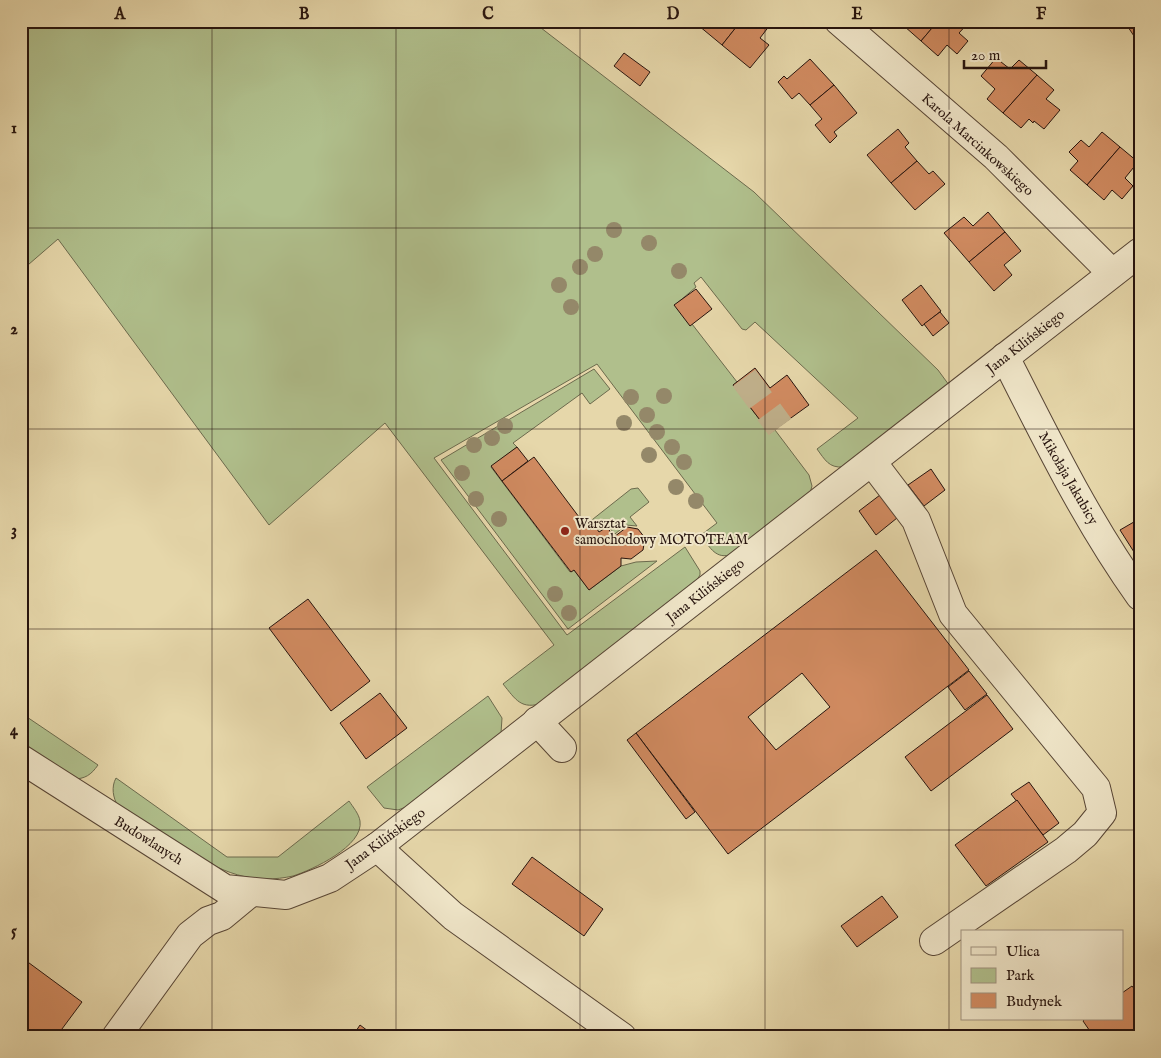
<svg xmlns="http://www.w3.org/2000/svg" width="1161" height="1058" font-family="'IM FELL English',serif">
<style>
.green{fill:#b0bf8c;stroke:#6c6a4d}
.building{fill:#d18b61;stroke:#27140e;fill-rule:evenodd}
.lines{fill:none;stroke-linecap:round;stroke-linejoin:round}
.minor-tunnel{stroke:#c0b08b;stroke-width:28;stroke-dasharray:28 14;stroke-linecap:butt}
.minor-casing{stroke:#574535;stroke-width:30}
.minor{stroke:#efe5c8;stroke-width:28}
.tree{fill:#948869}
.grid{fill:none;stroke:#27140e;stroke-width:1;stroke-opacity:0.55}
.poi-dot{fill:#8f2418;stroke:#efe5c8;stroke-width:2}
.labels{text-anchor:middle;stroke-width:4;stroke-linejoin:round;paint-order:stroke}
.street-label{font-size:14px;fill:#27140e;stroke:#efe5c8}
.poi-label{font-size:14px;fill:#27140e;stroke:#efe5c8;text-anchor:start}
.neatline{fill:none;stroke:#27140e;stroke-width:2}
.grid-label{font-size:16px;text-anchor:middle;font-weight:bold;fill:#27140e}
</style>
<rect width="100%" height="100%" fill="#e6d7aa"/>
<filter id="stains"><feTurbulence type="fractalNoise" baseFrequency=".004" numOctaves="4"/><feColorMatrix values="0 0 0 0 .2 0 0 0 0 .09 0 0 0 0 .02 0 0 0 .5 -.17"/></filter>
<radialGradient id="worn" r=".72"><stop offset=".6" stop-color="#630" stop-opacity="0"/><stop offset="1" stop-color="#630" stop-opacity=".3"/></radialGradient>
<g class="green">
<path d="M21,21H532L754,192L938,370L949,385L843,467C829,468 825,460 817,449L858,418L755,322L746,330L742,329L701,277L694,283L696,287L675,305L692,324L737,382L733,385L770,433L775,430L809,475L812,486L810,493L729,555C715,559 708,545 701,535L717,523L597,364L434,458L567,635L685,547L700,571V575L695,583L543,703C521,710 516,700 503,684L554,645L385,423L269,525L58,239L21,271Z"/>
<polygon points="594,369 610,389 590,404 582,393 513,443 517,447 491,467 570,572 574,570 589,590 621,566 636,562 657,561 568,629 441,460"/>
<polygon points="638,488 649,502 630,517 637,526 626,525 615,534 607,525 600,529 590,527 588,523 631,489"/>
<polygon points="488,696 502,718 501,733 406,807 398,810 384,808 367,787"/>
<path d="M21,713L98,765C91,775 85,779 73,779L21,744Z"/>
<path d="M116,778L227,857H278L349,801C353,807 359,814 360,821C364,846 312,870 293,876C284,878 275,879 266,879C247,879 228,873 211,864L118,806C113,798 111,787 116,778Z"/>
</g>
<g class="building">
<polygon points="693,21 741,21 722,45"/>
<polygon points="741,21 765,21 770,25 760,38 769,45 750,68 722,45"/>
<polygon points="908,21 938,21 921,41 904,26"/>
<polygon points="938,21 970,21 959,33 968,41 957,54 947,45 938,56 921,41"/>
<polygon points="1124,21 1140,21 1140,33 1134,36"/>
<polygon points="624,53 650,72 640,86 614,66"/>
<polygon points="996,58 1010,69 1019,60 1037,75 1003,113 987,99 995,89 981,76"/>
<polygon points="810,59 834,85 810,105 799,93 792,99 778,82 784,76 787,79"/>
<polygon points="1037,75 1054,90 1046,99 1060,110 1044,129 1034,121 1033,123 1029,119 1021,128 1003,113"/>
<polygon points="834,85 857,113 834,132 837,136 830,143 815,125 822,119 810,105"/>
<polygon points="898,129 909,143 905,147 917,161 891,183 867,155"/>
<polygon points="1102,132 1120,147 1087,185 1070,170 1078,161 1069,152 1081,140 1089,147"/>
<polygon points="1120,147 1138,162 1125,178 1133,186 1122,199 1112,190 1104,200 1087,185"/>
<polygon points="917,161 929,174 933,171 945,184 915,210 891,183"/>
<polygon points="988,212 1005,232 969,262 944,233 964,217 973,226"/>
<polygon points="1005,232 1021,251 1004,265 1012,275 994,291 969,262"/>
<polygon points="921,285 941,311 922,326 902,300"/>
<polygon points="696,289 712,309 690,326 674,305"/>
<polygon points="940,312 949,323 933,336 924,324"/>
<polygon points="755,368 770,388 787,375 809,405 770,433 733,385"/>
<polygon points="517,447 528,461 502,481 491,466"/>
<polygon points="534,457 588,529 597,529 599,532 607,527 614,537 627,527 638,529 645,538 643,550 631,559 621,558 621,566 589,590 574,570 571,572 502,481"/>
<polygon points="931,469 945,490 924,506 908,485"/>
<polygon points="880,495 897,518 876,535 859,511"/>
<polygon points="1139,519 1140,548 1134,552 1120,530"/>
<path d="M876,550L969,670L728,854L636,733ZM802,673L830,707L776,750L748,717Z"/>
<polygon points="308,599 370,681 331,711 269,628"/>
<polygon points="969,671 987,694 965,710 948,687"/>
<polygon points="380,693 407,728 366,759 340,723"/>
<polygon points="987,695 1013,729 931,791 905,757"/>
<polygon points="636,733 695,812 686,819 627,740"/>
<polygon points="1029,782 1059,823 1043,835 1011,794"/>
<polygon points="1017,800 1048,842 986,886 955,845"/>
<polygon points="532,857 603,909 584,936 512,884"/>
<polygon points="882,896 898,917 857,947 841,926"/>
<polygon points="21,957 82,1002 56,1037 21,1037"/>
<polygon points="1132,986 1140,996 1140,1037 1094,1037 1083,1021 1085,1019 1122,1019 1122,993"/>
<polygon points="360,1025 376,1037 352,1037"/>
</g>
<g class="lines">
<polyline class="minor-tunnel" points="744,378 780,427"/>
<g class="minor-casing">
<g id="minor">
<polyline points="839,21 996,157 1112,273"/>
<path d="M1005,357C1046,438 1087,522 1140,596"/>
<polyline points="872,462 916,520 953,614 1096,788 1102,813 1085,834 1066,850 934,941"/>
<polyline points="537,721 562,748"/>
<polyline points="21,759 225,889 286,895 330,878 377,847 1140,252"/>
<polyline points="377,847 453,916 622,1037"/>
<polyline points="116,1037 190,935 208,921 222,916 251,892"/>
</g>
</g>
<use href="#minor" class="minor"/>
</g>
<g class="tree">
<circle cx="614" cy="230" r="8"/>
<circle cx="649" cy="243" r="8"/>
<circle cx="595" cy="254" r="8"/>
<circle cx="580" cy="267" r="8"/>
<circle cx="679" cy="271" r="8"/>
<circle cx="559" cy="285" r="8"/>
<circle cx="571" cy="307" r="8"/>
<circle cx="664" cy="396" r="8"/>
<circle cx="631" cy="397" r="8"/>
<circle cx="647" cy="415" r="8"/>
<circle cx="624" cy="423" r="8"/>
<circle cx="505" cy="426" r="8"/>
<circle cx="657" cy="432" r="8"/>
<circle cx="492" cy="438" r="8"/>
<circle cx="474" cy="445" r="8"/>
<circle cx="672" cy="447" r="8"/>
<circle cx="649" cy="455" r="8"/>
<circle cx="684" cy="462" r="8"/>
<circle cx="462" cy="473" r="8"/>
<circle cx="676" cy="487" r="8"/>
<circle cx="476" cy="499" r="8"/>
<circle cx="696" cy="501" r="8"/>
<circle cx="499" cy="519" r="8"/>
<circle cx="555" cy="594" r="8"/>
<circle cx="569" cy="613" r="8"/>
</g>
<path class="grid" d="M212,21V1037M396,21V1037M580,21V1037M765,21V1037M949,21V1037M21,228H1140M21,429H1140M21,629H1140M21,830H1140"/>
<circle class="poi-dot" cx="565" cy="531" r="5"/>
<g class="labels">
<g class="street-label">
<text transform="translate(978 144) rotate(42)" y="5">Karola Marcinkowskiego</text>
<text transform="translate(1025 341) rotate(-38)" y="5">Jana Kilińskiego</text>
<text transform="translate(1069 478) rotate(60)" y="5">Mikołaja Jakubicy</text>
<text transform="translate(705 590) rotate(-38)" y="5">Jana Kilińskiego</text>
<text transform="translate(385 838) rotate(-36)" y="5">Jana Kilińskiego</text>
<text transform="translate(149 840) rotate(32)" y="5">Budowlanych</text>
</g>
<g class="poi-label">
<text x="575" y="528">Warsztat<tspan x="575" dy="16">samochodowy MOTOTEAM</tspan></text>
</g>
</g>
<rect width="1161" height="1058" fill="none" stroke="#e6d7aa" stroke-width="55"/>
<rect x="961" y="930" width="162" height="90" fill="#efe5c8" stroke="#9f917e"/>
<rect x="971" y="947" width="25" height="8" fill="#efe5c8" stroke="#9f917e"/>
<text x="1006" y="956" font-size="15" fill="#27140e">Ulica</text>
<rect x="971" y="968" width="25" height="15" fill="#b0bf8c" stroke="#9f917e"/>
<text x="1006" y="980" font-size="15" fill="#27140e">Park</text>
<rect x="971" y="993" width="25" height="15" fill="#d18b61" stroke="#9f917e"/>
<text x="1006" y="1006" font-size="15" fill="#27140e">Budynek</text>
<path d="M964 60v8h82v-8" fill="none" stroke="#27140e" stroke-width="2.5"/>
<text x="971" y="60" font-size="15" fill="#27140e" stroke="#efe5c8" stroke-width="4" paint-order="stroke">20 m</text>
<rect x="28" y="28" width="1106" height="1002" class="neatline"/>
<g class="grid-label">
<text x="120" y="19">A</text>
<text x="304" y="19">B</text>
<text x="488" y="19">C</text>
<text x="673" y="19">D</text>
<text x="857" y="19">E</text>
<text x="1041" y="19">F</text>
<text x="14" y="133">1</text>
<text x="14" y="334">2</text>
<text x="14" y="535">3</text>
<text x="14" y="735">4</text>
<text x="14" y="936">5</text>
</g>
<rect width="100%" height="100%" filter="url(#stains)"/>
<rect width="100%" height="100%" fill="url(#worn)"/>
</svg>
